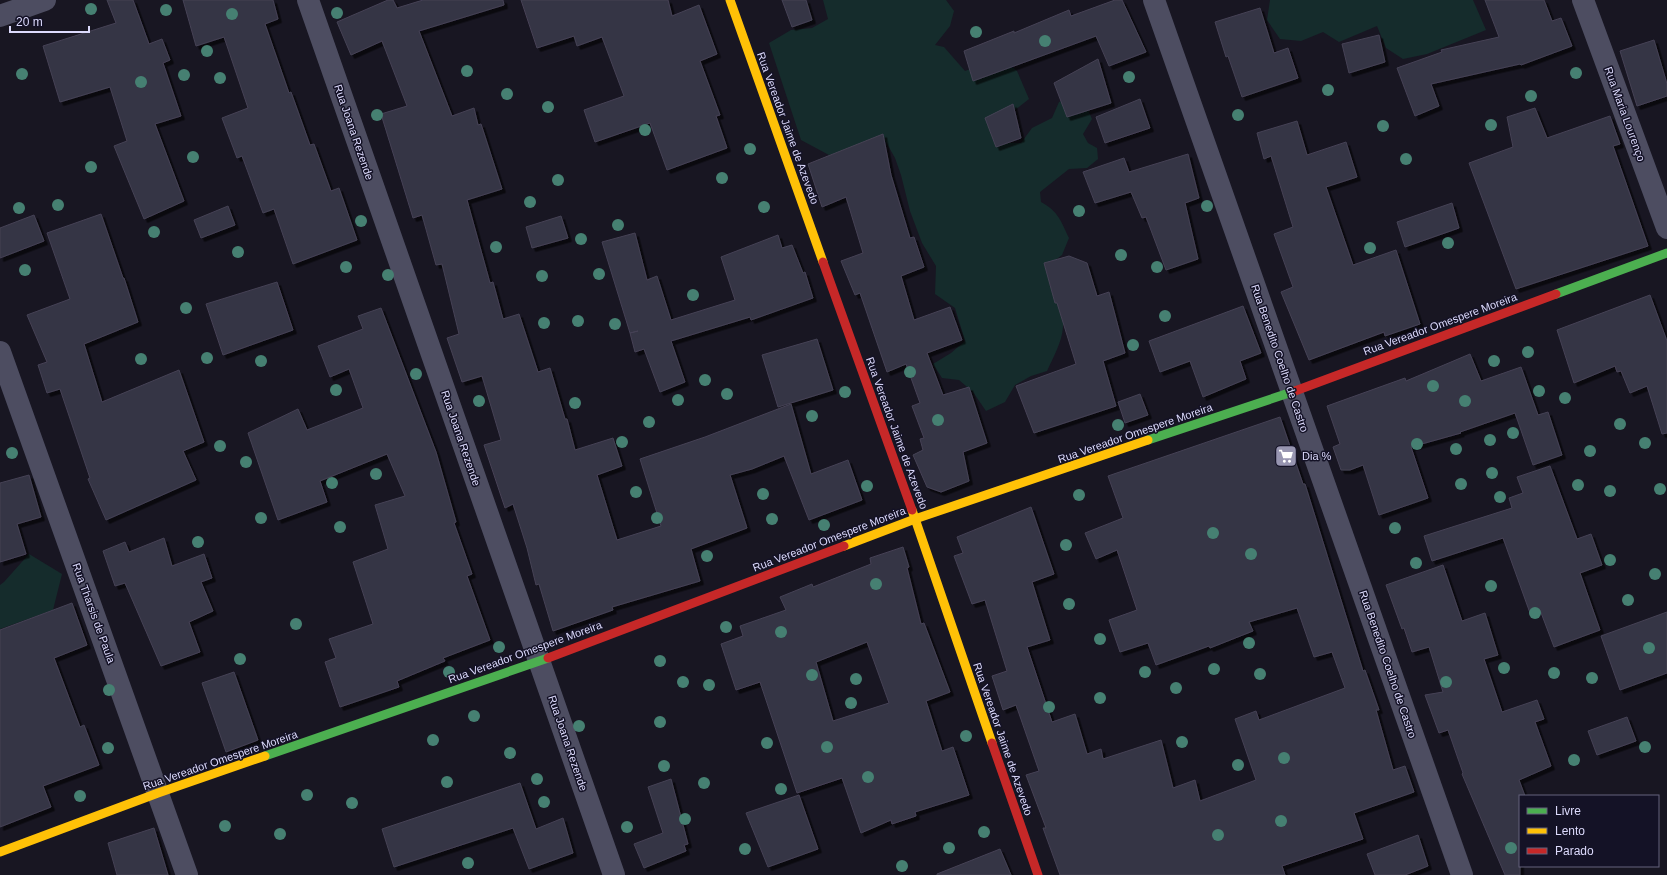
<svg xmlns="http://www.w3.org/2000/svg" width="1667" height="875" font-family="Arial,sans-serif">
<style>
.green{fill:#152c2c}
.building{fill:#363444;stroke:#454255;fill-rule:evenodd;filter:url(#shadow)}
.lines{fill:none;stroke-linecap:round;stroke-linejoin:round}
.street{stroke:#4d4d61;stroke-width:22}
.fast{stroke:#4caf50;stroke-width:9}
.slow{stroke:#ffc107;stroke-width:9}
.jam{stroke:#c62828;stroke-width:9}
.tree{fill:#468072}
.labels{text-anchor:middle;stroke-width:3;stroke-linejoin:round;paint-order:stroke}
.street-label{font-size:11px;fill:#dcdafc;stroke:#141226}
.poi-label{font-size:11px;fill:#dcdafc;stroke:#141226;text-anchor:start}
</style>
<defs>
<filter id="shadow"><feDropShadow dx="3.5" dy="3.5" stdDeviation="0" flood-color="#0009"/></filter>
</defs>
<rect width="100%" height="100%" fill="#181622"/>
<g class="green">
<path d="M823,0H946L954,11L950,26L935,45L944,47L965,71L981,65L999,55L1017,71L1029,99L1005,118L1001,143H1021L1032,128L1052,118L1059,102L1074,97L1086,106L1092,119L1083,134L1088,143L1097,148L1098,159L1087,168L1069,169L1040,192L1041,202C1058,211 1061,221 1069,238L1062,255L1050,264C1055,284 1065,306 1063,327C1062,342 1053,358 1047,371L1031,376L1015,385L1005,402L986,411L973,392L959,380L942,378L933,364L951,353L965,341L955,308L935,294L936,266L922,243L910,211L901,175L895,158L886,142L829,155L801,140L769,43L791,30L812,28L828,19Z"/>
<polygon points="1270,0 1473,0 1486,30 1427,54 1403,59 1386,48 1377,26 1339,42 1323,32 1301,41 1280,39 1267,20"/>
<polygon points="29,554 62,574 53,610 0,629 0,585 4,582"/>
</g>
<g class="building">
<polygon points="107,0 133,0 149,44 162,39 170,60 163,63 181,116 155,124 184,201 144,219 114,146 127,141 110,87 60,102 43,46 116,23"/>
<polygon points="183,0 273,0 278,19 265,24 289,93 291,92 310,145 314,144 331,191 339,188 357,240 293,264 274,209 263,213 242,156 237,158 222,118 248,108 224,37 196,46"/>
<polygon points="388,0 393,0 397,8 423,0 503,0 504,5 419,31 452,116 474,108 478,125 481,124 502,189 467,200 490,283 493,282 503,319 519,314 538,372 550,368 565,419 567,419 575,450 613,438 622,466 597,475 617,540 661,526 640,459 705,437 791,404 811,474 848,460 862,500 809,520 784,456 752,469 730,475 747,528 691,549 700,581 612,607 613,610 553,631 539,584 536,585 527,548 513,504 505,508 484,445 501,440 482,376 462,382 447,338 459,334 442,264 436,265 422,215 413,218 381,114 407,106 382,41 351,55 337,22"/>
<polygon points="521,0 668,0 672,16 699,5 717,54 700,61 720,115 716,116 727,148 667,170 650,123 595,142 584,110 624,96 602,37 577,46 574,36 537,48"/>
<polygon points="782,0 806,0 812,20 792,27"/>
<polygon points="1115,0 1122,0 1146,52 1109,66 1096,36 973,81 964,51 1014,31 1014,33 1069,10 1071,16"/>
<polygon points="1485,0 1544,0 1552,21 1561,18 1572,46 1521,65 1520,64 1431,84 1439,106 1415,116 1397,68 1442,52 1441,50 1499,37"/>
<polygon points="1260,8 1274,53 1288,48 1298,78 1242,97 1228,56 1226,57 1215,22"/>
<polygon points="1379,35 1385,62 1349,73 1342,44"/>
<polygon points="1654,40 1667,84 1667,96 1637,106 1620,51"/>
<polygon points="1098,59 1111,103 1067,117 1054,83"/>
<polygon points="1140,99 1150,128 1105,143 1096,117"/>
<polygon points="1013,104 1021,138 996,147 985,118"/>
<polygon points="1535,108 1547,138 1610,116 1620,144 1613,146 1648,246 1516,289 1469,163 1513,147 1507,117"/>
<polygon points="1297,121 1307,155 1346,142 1357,177 1326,187 1353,265 1396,250 1420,324 1385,336 1384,332 1309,360 1281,292 1293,287 1274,234 1293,227 1271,156 1264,159 1257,133"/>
<polygon points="883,134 891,175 910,238 914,237 924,267 901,276 914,320 950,307 962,340 927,353 943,395 969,387 987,443 963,452 969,481 941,492 927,487 913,455 923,450 920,439 924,438 912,406 920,403 906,364 887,372 860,293 855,295 841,261 863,253 846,197 822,207 808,164"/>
<polygon points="1188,154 1199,198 1185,203 1198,259 1166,270 1146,217 1142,218 1131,192 1095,203 1083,172 1124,158 1129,172"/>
<polygon points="1452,203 1459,228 1405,247 1397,222"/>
<polygon points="228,206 235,225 201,238 194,220"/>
<polygon points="101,214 123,278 124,278 138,322 84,344 102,402 179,370 204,442 183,451 196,480 106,520 88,479 90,478 60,389 47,393 38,365 47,362 27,315 70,299 47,233"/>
<polygon points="34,215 44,241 0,258 0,228"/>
<polygon points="561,216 568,238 532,248 526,227"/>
<polygon points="635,233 647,280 657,276 671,320 735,300 721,257 778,235 782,248 792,245 803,273 805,272 813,298 751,320 750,317 671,341 685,382 660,392 644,349 635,352 630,333 638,331 630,333 602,242"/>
<polygon points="1069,256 1087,263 1097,296 1109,292 1125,353 1103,361 1116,406 1034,433 1016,386 1076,364 1057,303 1055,303 1044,263"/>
<polygon points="277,282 293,330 223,355 206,304"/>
<polygon points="1650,295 1667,341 1667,433 1662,434 1647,386 1630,393 1621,371 1617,372 1615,366 1574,383 1557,330"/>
<polygon points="1243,306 1261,353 1240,361 1246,379 1203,397 1190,361 1160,372 1149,341"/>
<polygon points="381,308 436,452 456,522 454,523 472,574 467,576 490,640 443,658 445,661 397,681 399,687 340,707 325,662 336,658 329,639 373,624 353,562 388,549 375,505 405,496 387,454 320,481 327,502 278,520 248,433 298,409 307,430 363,408 349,369 330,377 318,346 363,329 358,316"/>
<polygon points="817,339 833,390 778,407 762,355"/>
<polygon points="1470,354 1481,381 1521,367 1538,415 1548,412 1562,455 1533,465 1515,413 1460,432 1461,433 1411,447 1428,498 1379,515 1363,465 1350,470 1341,470 1333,447 1340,444 1327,406 1405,378 1406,381"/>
<polygon points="1140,394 1148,415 1125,423 1118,402"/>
<polygon points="1280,417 1303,484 1305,484 1363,671 1365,670 1379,710 1376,710 1393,770 1405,766 1414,792 1354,813 1363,839 1282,866 1285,875 1060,875 1043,828 1046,828 1026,775 1039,771 1016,705 1003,710 992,676 1007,671 985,600 972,604 954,556 963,553 957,537 1031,507 1054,574 1032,582 1050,640 1027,647 1052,722 1075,714 1087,754 1101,749 1103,759 1161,740 1173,788 1195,780 1200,801 1256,780 1235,719 1256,711 1259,720 1345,688 1332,652 1314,657 1297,608 1249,622 1253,631 1210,648 1209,646 1156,665 1148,643 1120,652 1109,620 1137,610 1117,550 1096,559 1085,533 1123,518 1108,476"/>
<polygon points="1550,466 1577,539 1591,534 1602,565 1580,573 1600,630 1554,647 1540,610 1530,613 1503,538 1432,561 1424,536 1512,508 1509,498 1523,493 1517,477"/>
<polygon points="29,475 41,517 17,524 26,554 0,562 0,483"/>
<polygon points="164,538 172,566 204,554 212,578 201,582 213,611 189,622 200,652 161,666 125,583 115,586 103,551 125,542 129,552"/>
<path d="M903,547L909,567L907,568L921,624L924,623L950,692L926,701L942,751L953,747L969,795L915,812L916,816L892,824L891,820L861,833L842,778L797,793L760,682L736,690L721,644L743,636L740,626L786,610L780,597L812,584L813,587L871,564L870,558ZM867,642L889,703L833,721L816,662Z"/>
<polygon points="1443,565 1462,621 1485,613 1498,655 1484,659 1502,712 1537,700 1544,719 1535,722 1551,766 1519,780 1525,796 1520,796 1520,875 1505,875 1462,774 1463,773 1448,730 1439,733 1425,695 1443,692 1429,647 1412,652 1404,628 1402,629 1386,585"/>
<polygon points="72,603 87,645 54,658 80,727 84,725 99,765 43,786 51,807 0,827 0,630"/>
<polygon points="1667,612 1667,673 1620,690 1601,636"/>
<polygon points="234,672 258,740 226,752 202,683"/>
<polygon points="1627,717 1636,741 1597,755 1588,731"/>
<polygon points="671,779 688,844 684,845 686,851 644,868 634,844 663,833 648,787"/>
<polygon points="520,783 536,829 563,818 573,853 529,869 513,828 394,867 382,829"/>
<polygon points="799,795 818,849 768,867 746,813"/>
<polygon points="154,828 168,875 117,875 108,843"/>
<polygon points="1418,835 1428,866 1405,875 1375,875 1367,854"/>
<polygon points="1000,849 1011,875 937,875 937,874"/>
</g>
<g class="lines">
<g class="street">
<polyline points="308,0 614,875"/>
<polyline points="1154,0 1462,875"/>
<polyline points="1583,0 1667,228"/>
<polyline points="0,16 45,0"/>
<polyline points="0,352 187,875"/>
</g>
<g class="fast">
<polyline points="1556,294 1667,253"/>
<polyline points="1148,440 1295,391"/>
<polyline points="265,756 548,658"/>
</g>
<g class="slow">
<polyline points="730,0 823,262"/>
<polyline points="912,510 992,743"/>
<polyline points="844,546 915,519 1148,440"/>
<polyline points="0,852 158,793 265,756"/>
</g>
<g class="jam">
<polyline points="823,262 912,510"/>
<polyline points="1295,391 1556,294"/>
<polyline points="548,658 844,546"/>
<polyline points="992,743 1038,875"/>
</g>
</g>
<g class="tree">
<circle cx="91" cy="9" r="6"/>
<circle cx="166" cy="10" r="6"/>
<circle cx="337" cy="13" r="6"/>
<circle cx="232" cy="14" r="6"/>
<circle cx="976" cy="32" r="6"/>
<circle cx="1045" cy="41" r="6"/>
<circle cx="207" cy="51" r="6"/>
<circle cx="467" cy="71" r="6"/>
<circle cx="1576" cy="73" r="6"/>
<circle cx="22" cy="74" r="6"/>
<circle cx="184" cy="75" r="6"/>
<circle cx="1129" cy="77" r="6"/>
<circle cx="220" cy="78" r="6"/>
<circle cx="141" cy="82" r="6"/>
<circle cx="1328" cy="90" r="6"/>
<circle cx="507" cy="94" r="6"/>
<circle cx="1531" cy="96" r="6"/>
<circle cx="548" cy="107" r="6"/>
<circle cx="377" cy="115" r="6"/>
<circle cx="1238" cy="115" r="6"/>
<circle cx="1491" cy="125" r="6"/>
<circle cx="1383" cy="126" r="6"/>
<circle cx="645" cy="130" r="6"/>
<circle cx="750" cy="149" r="6"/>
<circle cx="193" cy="157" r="6"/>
<circle cx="1406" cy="159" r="6"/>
<circle cx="91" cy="167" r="6"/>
<circle cx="722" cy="178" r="6"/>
<circle cx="558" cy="180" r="6"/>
<circle cx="530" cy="202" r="6"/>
<circle cx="58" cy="205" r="6"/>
<circle cx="1207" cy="206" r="6"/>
<circle cx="764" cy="207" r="6"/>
<circle cx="19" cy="208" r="6"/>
<circle cx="1079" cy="211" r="6"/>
<circle cx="361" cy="221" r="6"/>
<circle cx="618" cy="225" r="6"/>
<circle cx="154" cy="232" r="6"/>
<circle cx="581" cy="239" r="6"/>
<circle cx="1448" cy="243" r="6"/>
<circle cx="496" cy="247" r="6"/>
<circle cx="1370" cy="248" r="6"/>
<circle cx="238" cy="252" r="6"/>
<circle cx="1121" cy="255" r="6"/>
<circle cx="346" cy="267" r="6"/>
<circle cx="1157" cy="267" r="6"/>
<circle cx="25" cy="270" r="6"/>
<circle cx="599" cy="274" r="6"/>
<circle cx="388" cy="275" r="6"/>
<circle cx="542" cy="276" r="6"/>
<circle cx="693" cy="295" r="6"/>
<circle cx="186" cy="308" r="6"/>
<circle cx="1165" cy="316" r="6"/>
<circle cx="578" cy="321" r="6"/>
<circle cx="544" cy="323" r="6"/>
<circle cx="615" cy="324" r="6"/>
<circle cx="1133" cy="345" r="6"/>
<circle cx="1528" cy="352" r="6"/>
<circle cx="207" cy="358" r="6"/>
<circle cx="141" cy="359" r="6"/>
<circle cx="261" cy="361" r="6"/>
<circle cx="1494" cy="361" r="6"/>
<circle cx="910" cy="372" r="6"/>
<circle cx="416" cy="374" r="6"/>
<circle cx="705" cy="380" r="6"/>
<circle cx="1433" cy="386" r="6"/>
<circle cx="336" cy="390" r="6"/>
<circle cx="1539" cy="391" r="6"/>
<circle cx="845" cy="392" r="6"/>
<circle cx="727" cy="394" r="6"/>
<circle cx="1565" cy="398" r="6"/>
<circle cx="678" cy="400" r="6"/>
<circle cx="479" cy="401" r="6"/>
<circle cx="1465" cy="401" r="6"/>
<circle cx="575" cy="403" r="6"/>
<circle cx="812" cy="416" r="6"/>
<circle cx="938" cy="420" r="6"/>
<circle cx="649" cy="422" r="6"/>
<circle cx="1620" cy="424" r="6"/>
<circle cx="1118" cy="425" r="6"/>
<circle cx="1513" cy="433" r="6"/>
<circle cx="1490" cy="440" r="6"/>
<circle cx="622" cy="442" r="6"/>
<circle cx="1645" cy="443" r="6"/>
<circle cx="1417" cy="444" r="6"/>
<circle cx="220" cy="446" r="6"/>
<circle cx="1456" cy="449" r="6"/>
<circle cx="1590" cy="451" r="6"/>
<circle cx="12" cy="453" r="6"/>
<circle cx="246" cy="462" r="6"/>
<circle cx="1492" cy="473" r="6"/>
<circle cx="376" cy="474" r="6"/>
<circle cx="332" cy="483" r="6"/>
<circle cx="1461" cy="484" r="6"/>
<circle cx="1578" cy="485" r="6"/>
<circle cx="867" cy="486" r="6"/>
<circle cx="1660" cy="489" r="6"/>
<circle cx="1610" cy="491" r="6"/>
<circle cx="636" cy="492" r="6"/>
<circle cx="763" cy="494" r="6"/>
<circle cx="1079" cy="495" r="6"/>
<circle cx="1500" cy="497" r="6"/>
<circle cx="261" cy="518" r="6"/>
<circle cx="657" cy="518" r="6"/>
<circle cx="772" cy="519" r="6"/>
<circle cx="824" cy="525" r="6"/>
<circle cx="340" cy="527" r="6"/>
<circle cx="1395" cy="528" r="6"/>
<circle cx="1213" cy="533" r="6"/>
<circle cx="198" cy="542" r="6"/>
<circle cx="1066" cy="545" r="6"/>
<circle cx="1251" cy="554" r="6"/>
<circle cx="707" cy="556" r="6"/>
<circle cx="1610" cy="560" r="6"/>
<circle cx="1416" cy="563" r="6"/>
<circle cx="1655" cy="574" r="6"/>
<circle cx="876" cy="584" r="6"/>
<circle cx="1491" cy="586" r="6"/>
<circle cx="1628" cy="600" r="6"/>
<circle cx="1069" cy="604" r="6"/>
<circle cx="1535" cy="613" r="6"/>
<circle cx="296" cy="624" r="6"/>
<circle cx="726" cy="627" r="6"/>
<circle cx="781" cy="632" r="6"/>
<circle cx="1100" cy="639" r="6"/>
<circle cx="1249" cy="643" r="6"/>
<circle cx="499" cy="647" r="6"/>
<circle cx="1649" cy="648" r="6"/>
<circle cx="240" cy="659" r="6"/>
<circle cx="660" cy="661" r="6"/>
<circle cx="1504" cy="668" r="6"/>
<circle cx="1214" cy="669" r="6"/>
<circle cx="449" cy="672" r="6"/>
<circle cx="1145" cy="672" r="6"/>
<circle cx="1554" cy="673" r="6"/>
<circle cx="1260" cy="674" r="6"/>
<circle cx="812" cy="675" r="6"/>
<circle cx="1592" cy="678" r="6"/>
<circle cx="856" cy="679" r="6"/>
<circle cx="683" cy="682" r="6"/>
<circle cx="1446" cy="682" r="6"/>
<circle cx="709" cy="685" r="6"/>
<circle cx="1176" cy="688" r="6"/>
<circle cx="109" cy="690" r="6"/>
<circle cx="1100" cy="698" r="6"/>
<circle cx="851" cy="703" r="6"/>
<circle cx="1049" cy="707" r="6"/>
<circle cx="474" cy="716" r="6"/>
<circle cx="660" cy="722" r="6"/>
<circle cx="579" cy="726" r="6"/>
<circle cx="966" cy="736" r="6"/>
<circle cx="433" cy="740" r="6"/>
<circle cx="1182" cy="742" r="6"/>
<circle cx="767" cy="743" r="6"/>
<circle cx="827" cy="747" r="6"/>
<circle cx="1645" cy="747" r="6"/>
<circle cx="108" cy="748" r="6"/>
<circle cx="510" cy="753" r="6"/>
<circle cx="1284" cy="758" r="6"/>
<circle cx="1574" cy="760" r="6"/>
<circle cx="1238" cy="765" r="6"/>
<circle cx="664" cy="766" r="6"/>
<circle cx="868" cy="777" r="6"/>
<circle cx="537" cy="779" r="6"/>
<circle cx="447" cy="782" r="6"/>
<circle cx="704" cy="783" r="6"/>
<circle cx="781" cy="789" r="6"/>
<circle cx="307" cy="795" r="6"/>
<circle cx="80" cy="796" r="6"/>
<circle cx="544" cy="802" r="6"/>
<circle cx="352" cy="803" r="6"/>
<circle cx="685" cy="819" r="6"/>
<circle cx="1281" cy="821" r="6"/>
<circle cx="225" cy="826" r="6"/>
<circle cx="627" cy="827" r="6"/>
<circle cx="984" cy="832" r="6"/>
<circle cx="280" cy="834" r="6"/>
<circle cx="1218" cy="835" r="6"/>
<circle cx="949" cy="848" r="6"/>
<circle cx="1511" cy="848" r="6"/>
<circle cx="745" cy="849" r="6"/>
<circle cx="468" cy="863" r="6"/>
<circle cx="902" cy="866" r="6"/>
</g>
<defs>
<g id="supermarket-square" transform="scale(1.15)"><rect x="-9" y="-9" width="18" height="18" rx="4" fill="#9795b0" stroke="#141226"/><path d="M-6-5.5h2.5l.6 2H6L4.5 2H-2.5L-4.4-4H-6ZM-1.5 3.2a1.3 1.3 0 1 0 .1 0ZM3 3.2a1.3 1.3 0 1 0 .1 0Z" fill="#fff"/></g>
</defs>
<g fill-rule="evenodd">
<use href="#supermarket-square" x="1286" y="456"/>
</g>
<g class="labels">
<g class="street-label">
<text transform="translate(1625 114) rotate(70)" y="4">Rua Maria Lourenço</text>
<text transform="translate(788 128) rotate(70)" y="4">Rua Vereador Jaime de Azevedo</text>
<text transform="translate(354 132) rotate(71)" y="4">Rua Joana Rezende</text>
<text transform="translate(1440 324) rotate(-20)" y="4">Rua Vereador Omespere Moreira</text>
<text transform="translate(1280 358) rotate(71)" y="4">Rua Benedito Coelho de Castro</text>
<text transform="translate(897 433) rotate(70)" y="4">Rua Vereador Jaime de Azevedo</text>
<text transform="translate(1135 433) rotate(-19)" y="4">Rua Vereador Omespere Moreira</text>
<text transform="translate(461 438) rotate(71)" y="4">Rua Joana Rezende</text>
<text transform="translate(829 539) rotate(-21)" y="4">Rua Vereador Omespere Moreira</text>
<text transform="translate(94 613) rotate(70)" y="4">Rua Tharsis de Paula</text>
<text transform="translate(525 652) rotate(-20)" y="4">Rua Vereador Omespere Moreira</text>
<text transform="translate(1388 664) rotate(71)" y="4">Rua Benedito Coelho de Castro</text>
<text transform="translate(1003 739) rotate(71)" y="4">Rua Vereador Jaime de Azevedo</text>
<text transform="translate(568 743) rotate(71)" y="4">Rua Joana Rezende</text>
<text transform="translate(220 760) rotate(-19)" y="4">Rua Vereador Omespere Moreira</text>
</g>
<g class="poi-label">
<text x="1302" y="460">Dia %</text>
</g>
</g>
<rect x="1519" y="795" width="140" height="72" fill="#141226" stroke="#64627c"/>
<rect x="1527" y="808" width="20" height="6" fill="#4caf50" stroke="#64627c"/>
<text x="1555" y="815" font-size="12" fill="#dcdafc">Livre</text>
<rect x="1527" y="828" width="20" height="6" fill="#ffc107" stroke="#64627c"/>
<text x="1555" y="835" font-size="12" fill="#dcdafc">Lento</text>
<rect x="1527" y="848" width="20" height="6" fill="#c62828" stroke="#64627c"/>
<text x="1555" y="855" font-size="12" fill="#dcdafc">Parado</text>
<path d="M10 26v6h79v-6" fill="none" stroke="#dcdafc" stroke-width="2"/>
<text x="16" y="26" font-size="12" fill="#dcdafc" stroke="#141226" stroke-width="3" paint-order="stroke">20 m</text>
</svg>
